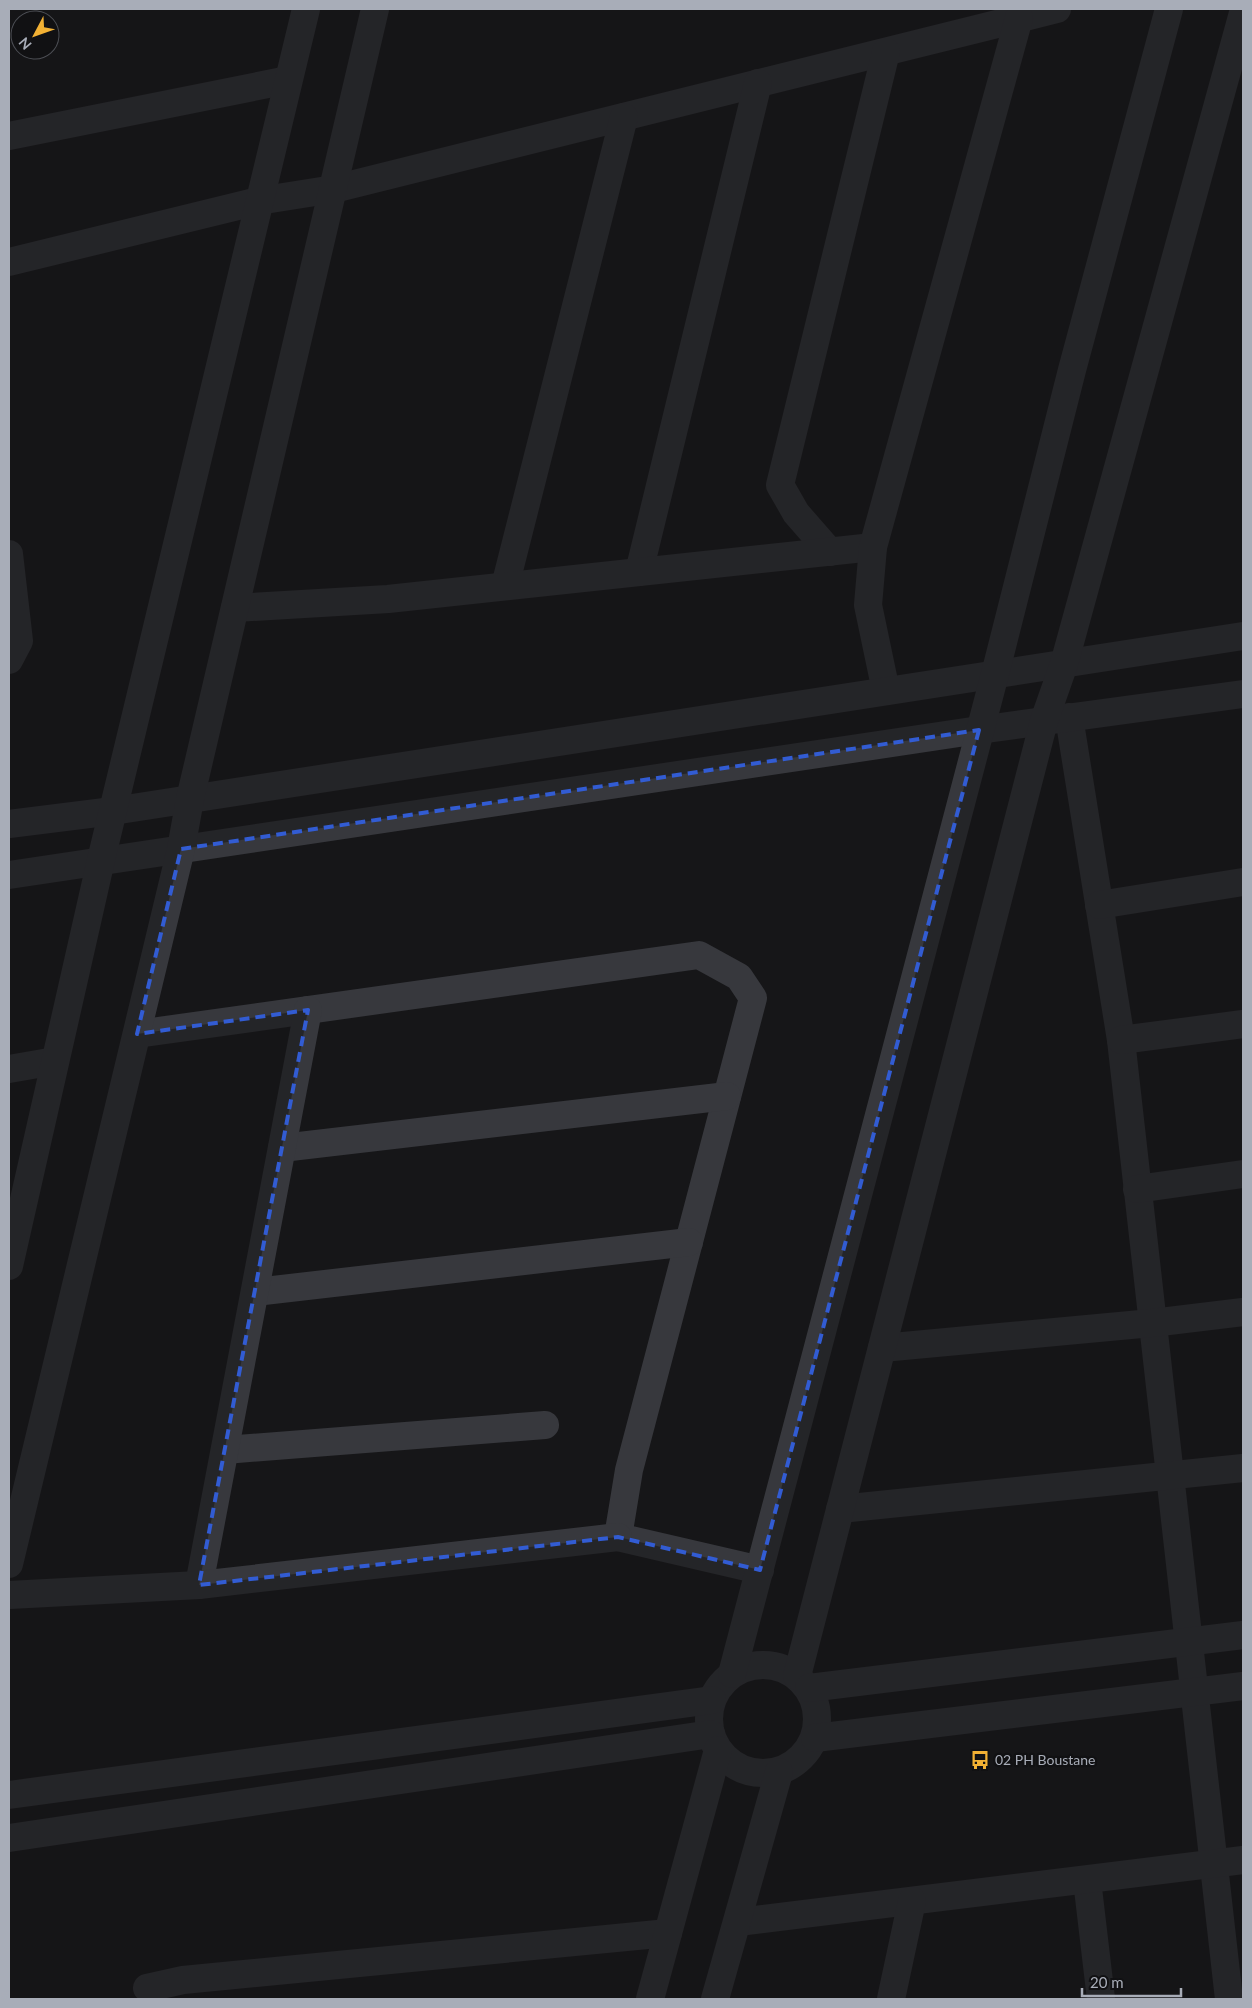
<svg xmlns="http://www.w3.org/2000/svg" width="1252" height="2008" font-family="Lato,sans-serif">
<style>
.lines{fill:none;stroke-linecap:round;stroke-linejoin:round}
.minor{stroke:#37383d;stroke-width:28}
.marked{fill:none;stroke:#325cd3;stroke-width:4;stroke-dasharray:10 6;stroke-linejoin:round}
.labels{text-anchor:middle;stroke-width:4.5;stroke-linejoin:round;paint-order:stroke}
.poi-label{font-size:14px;fill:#a8adb8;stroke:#111113;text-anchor:start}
</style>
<rect width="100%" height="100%" fill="#161618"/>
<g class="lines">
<g class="minor">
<polyline points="9,136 288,80"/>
<polyline points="9,262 258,201 334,189 1057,9"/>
<polyline points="830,552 796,513 780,485 886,52"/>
<polyline points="9,554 19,641 9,660"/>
<polyline points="639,572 758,83"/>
<polyline points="505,586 624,117"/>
<polyline points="235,608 388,599 873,547"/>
<polyline points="886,691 868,605 873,547 1019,18"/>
<polyline points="1069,717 1121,1040 1229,1999"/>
<polyline points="9,824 113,811 1243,636"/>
<polyline points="9,875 979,730 1243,694"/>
<polyline points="1099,905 1243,882"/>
<polyline points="137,1034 699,955 739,977 753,998 629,1470 618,1537 760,1570"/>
<polyline points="1121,1040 1243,1024"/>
<polyline points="9,1069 55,1061"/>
<polyline points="282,1148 727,1096"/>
<polyline points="1137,1189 1243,1174"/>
<polyline points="9,1266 101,860 306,9"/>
<polyline points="255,1292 689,1242"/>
<polyline points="882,1348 1152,1323 1243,1312"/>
<polyline points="225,1450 545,1425"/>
<polyline points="840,1509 1243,1468"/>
<polyline points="9,1564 181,849 190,799 375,9"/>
<polyline points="199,1585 308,1010"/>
<polyline points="9,1595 199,1585 618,1537"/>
<circle cx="763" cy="1719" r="54"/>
<polyline points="732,1674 995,674 1072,370 1169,9"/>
<polyline points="797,1676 1044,721 1064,664 1243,13"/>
<polyline points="809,1688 1243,1635"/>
<polyline points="815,1738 1243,1686"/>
<polyline points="9,1795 712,1700"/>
<polyline points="9,1838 711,1734"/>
<polyline points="1087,1880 1101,1999"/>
<polyline points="738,1922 1243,1860"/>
<polyline points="147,1988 183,1980 668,1933"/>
<polyline points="650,1999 718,1750"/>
<polyline points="715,1999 779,1772"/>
<polyline points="891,1999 912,1901"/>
</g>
</g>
<path d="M0 0H1252V2008H0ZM979,730L760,1570L618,1537L199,1585L308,1010L137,1034L181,849Z" fill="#161618" fill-opacity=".55" fill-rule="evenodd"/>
<path class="marked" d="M979,730L760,1570L618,1537L199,1585L308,1010L137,1034L181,849Z"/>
<defs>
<g id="bus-bare" transform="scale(1.5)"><path d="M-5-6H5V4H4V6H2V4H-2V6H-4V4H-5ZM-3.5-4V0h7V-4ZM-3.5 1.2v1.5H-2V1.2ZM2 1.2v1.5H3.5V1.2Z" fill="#f2b134" stroke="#111113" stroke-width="2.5" paint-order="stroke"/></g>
</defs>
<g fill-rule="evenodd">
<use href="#bus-bare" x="980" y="1760"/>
</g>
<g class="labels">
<g class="poi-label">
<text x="995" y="1765">02 PH Boustane</text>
</g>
</g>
<rect width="1252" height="2008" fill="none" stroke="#a8adb8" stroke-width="20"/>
<g transform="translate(35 35) rotate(229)"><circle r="24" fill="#111113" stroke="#4d4f55"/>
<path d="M0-4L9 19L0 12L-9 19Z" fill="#f2b134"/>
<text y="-8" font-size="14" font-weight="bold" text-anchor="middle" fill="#a8adb8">N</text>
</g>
<path d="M1082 1988v8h99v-8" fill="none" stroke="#a8adb8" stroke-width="2.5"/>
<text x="1090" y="1988" font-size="15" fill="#a8adb8" stroke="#111113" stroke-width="4" paint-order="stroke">20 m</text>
</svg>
